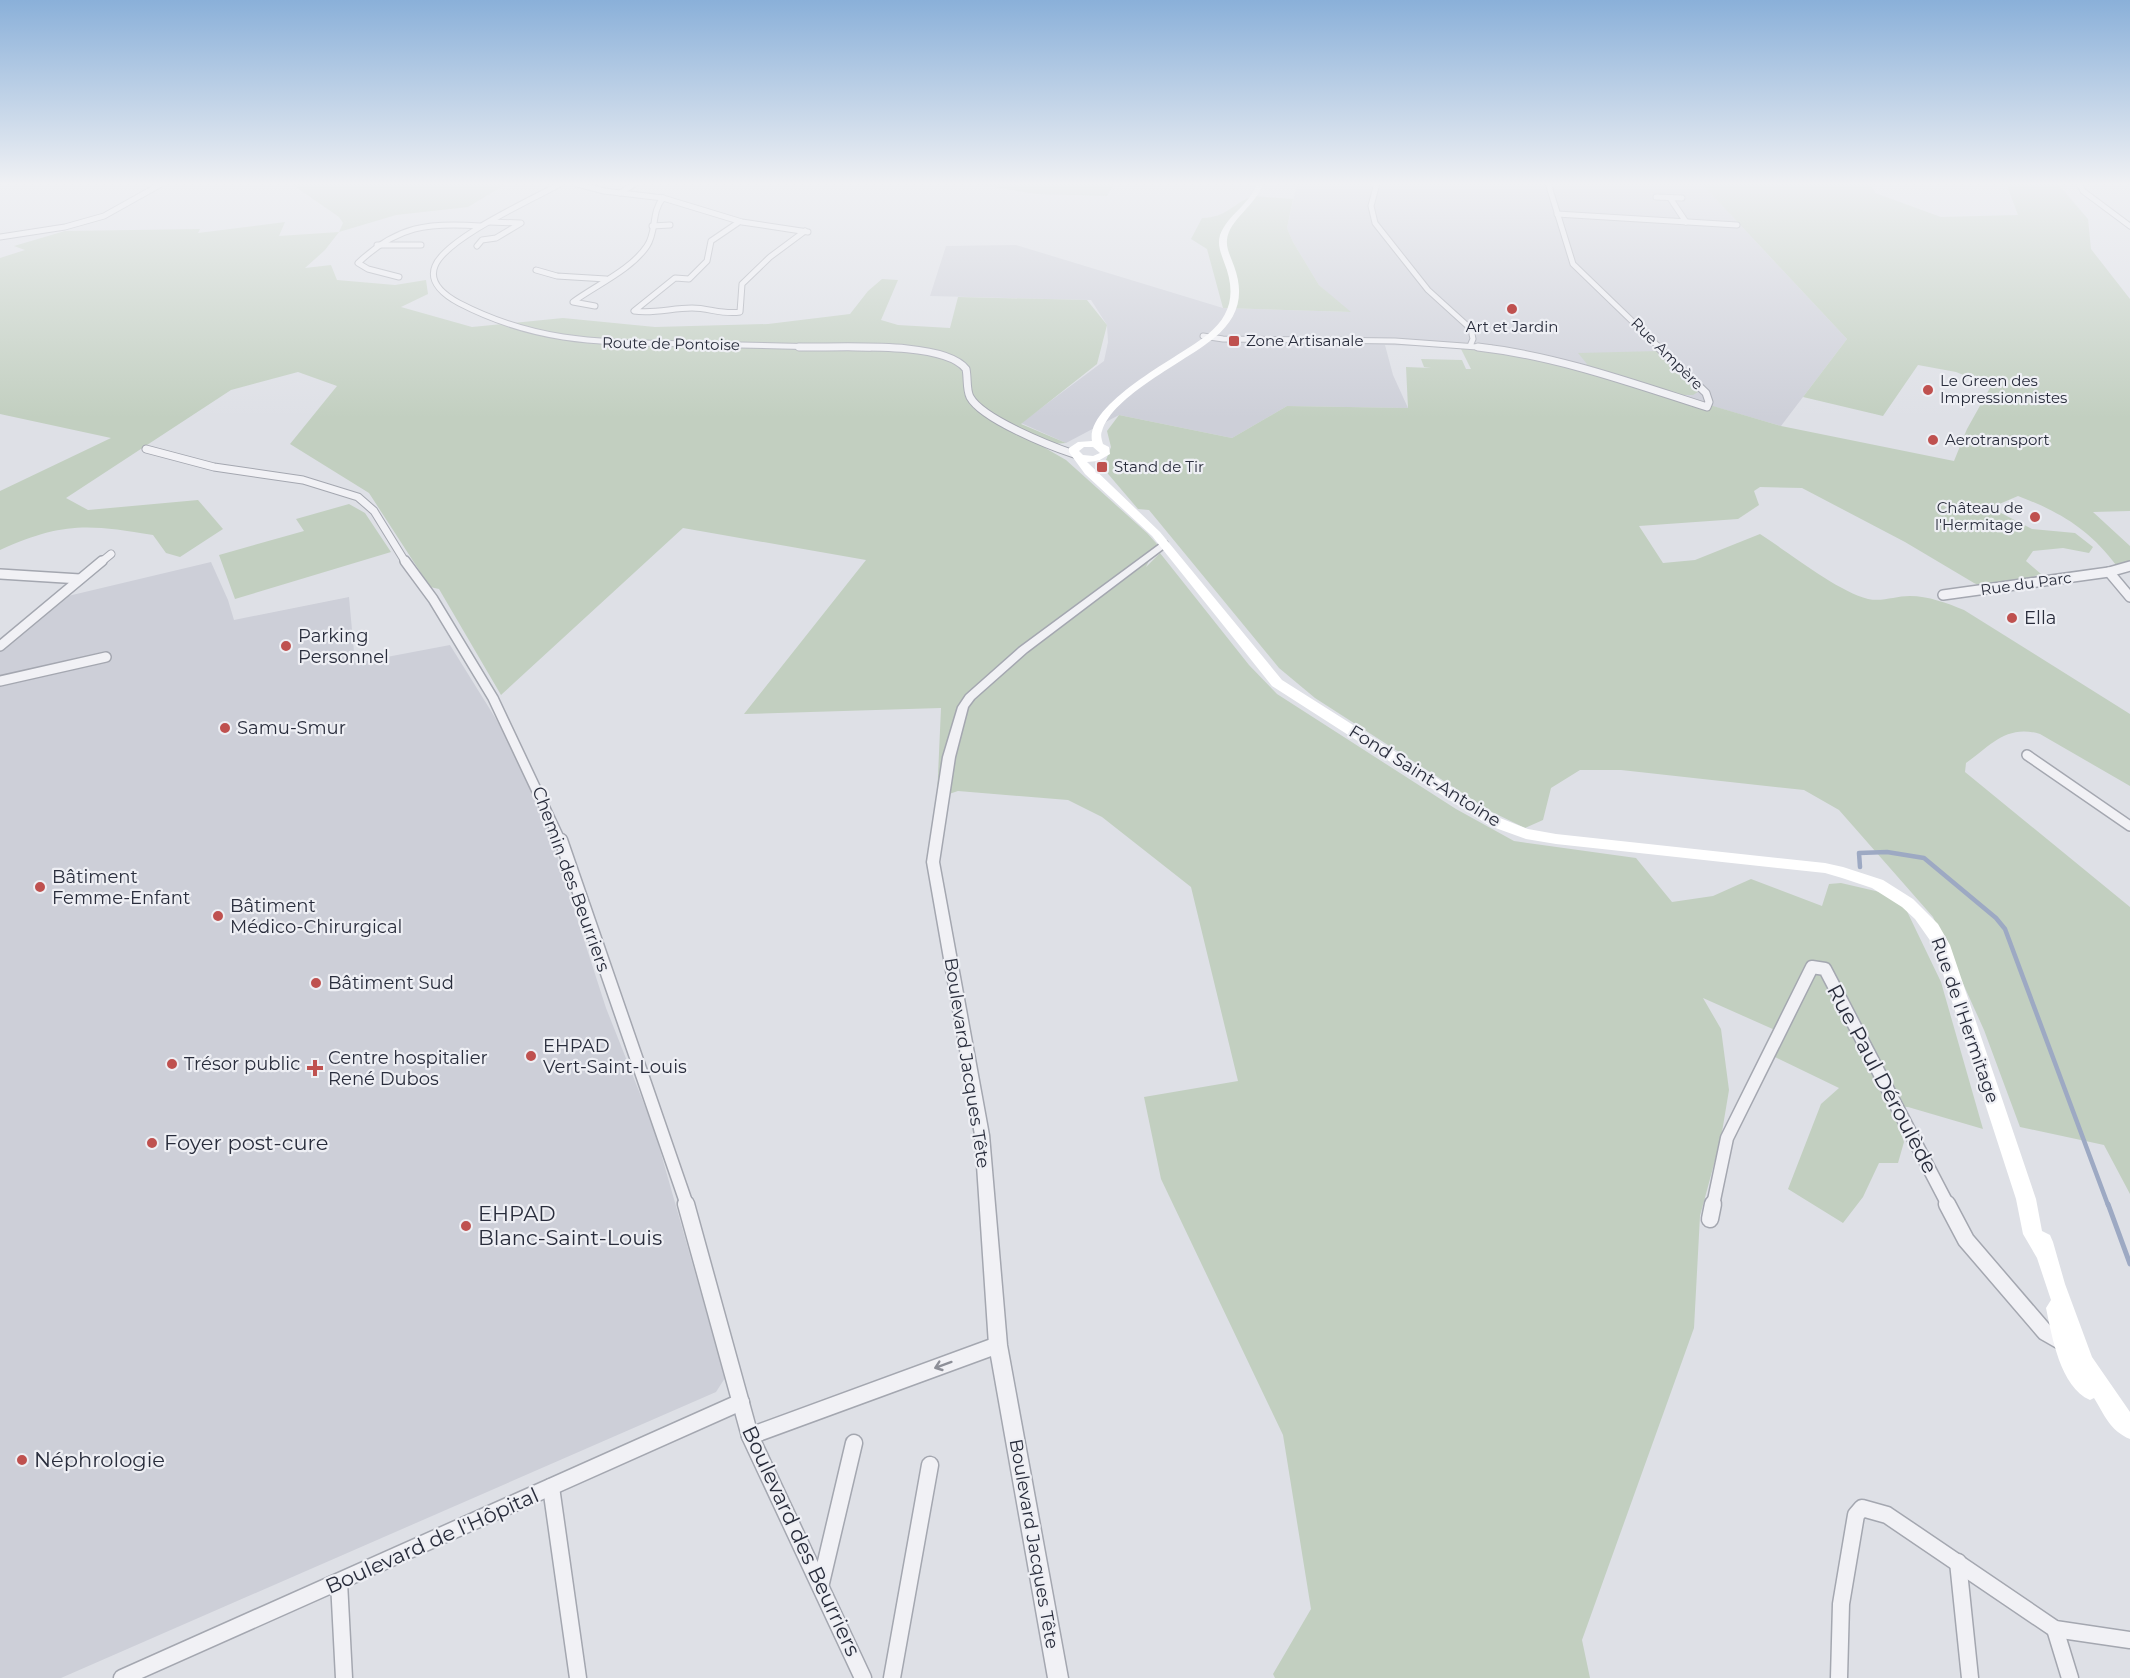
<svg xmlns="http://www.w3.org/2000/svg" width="2130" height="1678" font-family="Montserrat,sans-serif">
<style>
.built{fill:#cdcfd8}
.green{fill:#c2cfc0}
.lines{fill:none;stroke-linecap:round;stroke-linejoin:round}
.stream-far1{stroke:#9da9c3;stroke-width:4.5}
.stream{stroke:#9da9c3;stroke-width:5}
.minor-far4-casing{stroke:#a4a7b0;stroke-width:7}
.minor-far3-casing{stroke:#a4a7b0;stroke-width:9}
.minor-far2-casing{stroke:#a4a7b0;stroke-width:12}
.minor-far1-casing{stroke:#a4a7b0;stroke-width:15}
.minor-casing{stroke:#a4a7b0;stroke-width:19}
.tertiary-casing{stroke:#a4a7b0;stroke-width:3}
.minor-far4{stroke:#f1f1f5;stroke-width:5}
.minor-far3{stroke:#f1f1f5;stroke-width:7}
.minor-far2{stroke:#f1f1f5;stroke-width:9}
.minor-far1{stroke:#f1f1f5;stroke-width:12}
.minor{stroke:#f1f1f5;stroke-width:16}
.tertiary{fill:#f1f1f5;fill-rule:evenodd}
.secondary{fill:#fff;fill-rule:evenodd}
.oneway{stroke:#8d8f98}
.poi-dot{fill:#bf514f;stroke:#eeeff4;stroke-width:2}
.labels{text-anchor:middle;stroke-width:4.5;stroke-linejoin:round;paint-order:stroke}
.far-poi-label{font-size:15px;fill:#292d3c;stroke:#eeeff4;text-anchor:start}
.far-street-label{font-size:15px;fill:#292d3c;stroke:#eeeff4}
.poi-label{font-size:18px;fill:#292d3c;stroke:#eeeff4;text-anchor:start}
.street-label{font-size:18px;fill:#292d3c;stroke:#eeeff4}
.near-street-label{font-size:21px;fill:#292d3c;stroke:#eeeff4}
.near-poi-label{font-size:21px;fill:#292d3c;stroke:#eeeff4;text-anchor:start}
</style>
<rect width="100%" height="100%" fill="#dee0e6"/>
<g class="built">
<polygon points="1297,183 1701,183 1847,339 1781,426 1582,368 1483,348 1385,345 1393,375 1408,408 1287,406 1232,438 1119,415 1066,443 1021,423 1104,361 1108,342 1107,325 1091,300 930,296 946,246 1016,245 1223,308 1349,312 1319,285 1293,242 1287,228"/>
<polygon points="211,562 228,600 234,620 349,597 355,663 450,645 511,743 543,813 606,1008 654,1129 725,1378 716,1392 61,1678 0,1678 0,652 68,596"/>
</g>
<g class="green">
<path d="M290,183H508L468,207L396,215L339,232L325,250L305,268L331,265L337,280L395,285L426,280L428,294L401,307L472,327L563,318L655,327L768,324L850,314L868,291L882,279L898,280L881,320L898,325L950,328L958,297L1087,300L1107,325L1097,364L1021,424L1066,443L1040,445L1066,460L1147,533L1157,544L1146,567L1160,553L1249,665L1277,694L1456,809L1514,841L1636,858L1672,902L1713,896L1751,879L1822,906L1829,884L1841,883L1884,893L1903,903L1941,982L1983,1129L1908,1107L1891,1106L1904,1142L1898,1163H1879L1863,1197L1843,1223L1788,1189L1821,1104L1839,1088L1775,1057L1786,1035L1703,998L1721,1029L1729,1090L1721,1138L1700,1216L1694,1328L1582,1640L1590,1678H1275L1273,1674L1311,1609L1283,1435L1161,1179L1144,1097L1238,1081L1191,887L1102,817L1068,800L958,791L937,798L941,708L744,714L866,560L683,528L501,695L439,589L430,587L369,493L290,444L337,386L298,372L231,390L66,498L88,510L198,500L223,529L180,557L166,553L153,535C88,524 62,522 0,550V491L111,438L0,414V258L25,250L14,246L65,231L200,229L198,233L285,222L279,236L339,232L343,223L339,217Z"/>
<polygon points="969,183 1115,183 1107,196 1036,194"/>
<path d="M1701,183H1870L1875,193L1941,217L2018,215L2006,183H2057L2088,219L2091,249L2130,299V511L2093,512L2130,546V563L2116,565C2089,529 2060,512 2018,496L1997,505L2001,513L2032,529L2075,533L2093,547L2089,553L2063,548L2033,551L2026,561L2041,574L1991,591L1974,583L1905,542L1802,488L1760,487L1754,491L1759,505L1738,519L1639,526L1663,563L1695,560L1760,534C1788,552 1837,591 1868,599C1883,602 1895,596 1910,596C1928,596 1947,603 1964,610L2130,714V786L2040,734C2007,724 1991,745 1966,763L1965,772L2130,907V1194L2104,1145L2020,1127L1984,1030L1933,917L1839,810L1804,790L1621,770H1580L1551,788L1543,820L1525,828L1492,812L1315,698L1279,668L1149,510L1138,509L1103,468L1111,447L1107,431L1119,415L1232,438L1287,406L1408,408L1406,367L1431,368L1424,367L1421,359L1462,360L1466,369H1471L1461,349L1483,348L1582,368L1587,364L1578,353L1659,351L1697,389L1698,392L1693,395H1676L1781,426L1954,461L1967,429L1991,386L1956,372L1918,365L1883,416L1803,397L1847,339Z"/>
<path d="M1253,196L1293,199L1287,228L1293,242L1319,285L1351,312L1223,308L1207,249L1191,239L1202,218C1228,217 1230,205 1253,196Z"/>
<polygon points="349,504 365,513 391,552 235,599 219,555 304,531 296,519"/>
</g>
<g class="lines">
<polyline class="stream-far1" points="1860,867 1859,853 1887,852 1924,858 1996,918 2005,929 2108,1205"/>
<polyline class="stream" points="2108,1204 2130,1264"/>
<g class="minor-far4-casing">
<g id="minor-far4">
<path d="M562,183C533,199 446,238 435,266C428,283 446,296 459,303C540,345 606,342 693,344C752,345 811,347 870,348"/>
<polyline points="574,183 604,191 663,198 742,222 808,232"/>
<polyline points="1377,183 1371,206 1375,223 1428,290 1471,329 1473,339 1470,346"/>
<polyline points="1548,183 1573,264 1660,348"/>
<polyline points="2079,183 2083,191 2130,226"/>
<polyline points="620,193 636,183"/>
<polyline points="1656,197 1682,198"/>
<polyline points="1670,198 1686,222"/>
<polyline points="1557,214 1737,225"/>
<path d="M739,222L711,241L707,261L689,279L675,278L634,311C654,314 672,308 692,308C709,308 723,315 740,312L742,284L770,257L805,231"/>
<polyline points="652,226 670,225"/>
<polyline points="0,237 65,227 104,216 163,183"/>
<polyline points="377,245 421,245"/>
<polyline points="477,246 482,240 496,238 521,223 489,222"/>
<polyline points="536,270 557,276 606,279"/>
<path d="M399,277L368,269L358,263C397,226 428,222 480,226"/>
<path d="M595,306L573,302C596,285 631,270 647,246C657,231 651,212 663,198"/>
<polyline points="1203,336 1223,339 1395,341 1491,348"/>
</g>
</g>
<g class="minor-far3-casing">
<g id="minor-far3">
<path d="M799,347C837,348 944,340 966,369C968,378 966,389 970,397C982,419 1050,446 1074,454"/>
<path d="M1478,347C1557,356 1632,383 1707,407L1709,402L1706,393L1658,347"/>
<polyline points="146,449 214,467 303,480 358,497 374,511 406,563"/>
<polyline points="100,563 111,554"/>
</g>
</g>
<g class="minor-far2-casing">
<g id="minor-far2">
<polyline points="405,561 433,599 493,698 561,842"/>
<polyline points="2109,572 2130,597"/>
<polyline points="0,574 80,579"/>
<polyline points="1943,595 2109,572 2130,566"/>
<polyline points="0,646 102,561"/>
<polyline points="0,681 106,657"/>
<polyline points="2027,755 2130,826"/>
</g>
</g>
<g class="minor-far1-casing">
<g id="minor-far1">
<polyline points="561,840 687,1205"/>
<polyline points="1713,1205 1727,1138 1812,967 1825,969 1948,1205"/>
</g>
</g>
<g class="minor-casing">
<g id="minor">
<polyline points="686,1204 750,1436 863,1678"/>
<polyline points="1947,1204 1966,1240 2045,1332 2066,1344"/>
<polyline points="1710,1219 1713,1204"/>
<polyline points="750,1436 998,1345"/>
<polyline points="551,1487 578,1678"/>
<polyline points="1958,1562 1970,1678"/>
<polyline points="339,1582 344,1678"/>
<polyline points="821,1583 854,1443"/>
<polyline points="2055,1629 2070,1678"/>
<polyline points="122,1678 741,1402"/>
<polyline points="892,1678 930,1465"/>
<polyline points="1839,1678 1841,1604 1856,1515 1862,1508 1887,1515 2055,1629 2130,1640"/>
</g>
</g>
<g class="tertiary-casing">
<polygon id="tertiary" points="1164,541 1167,542 1167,546 1027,652 974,699 968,707 955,757 939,862 989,1135 1007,1345 1068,1678 1048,1678 989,1345 975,1135 927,862 943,757 958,707 966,695 1019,648"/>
</g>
<use href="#minor-far4" class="minor-far4"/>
<use href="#minor-far3" class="minor-far3"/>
<use href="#minor-far2" class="minor-far2"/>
<use href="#minor-far1" class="minor-far1"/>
<use href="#minor" class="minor"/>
<use href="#tertiary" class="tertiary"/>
<path class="secondary" d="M1257,183H1263C1257,205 1229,219 1227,240C1226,249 1231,257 1234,266C1245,296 1238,318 1214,338C1185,362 1113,395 1102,431C1100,435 1102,440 1103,444L1109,447L1110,454L1098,461L1087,462L1160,532L1282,680L1500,818L1528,829L1556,834L1825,863L1843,867L1883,880L1913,899L1938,924L1950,945L2036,1199L2042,1231L2050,1235L2053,1242L2065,1284L2092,1357L2130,1412V1439C2110,1431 2104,1414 2094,1398L2090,1400C2060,1387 2052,1336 2046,1308L2051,1300L2037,1258L2023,1234L2016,1199L1934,946L1915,919L1902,907L1872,888L1842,878L1825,873L1556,844L1526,839L1490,826L1272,686L1152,536L1085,474L1069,452V448L1078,442L1092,441C1085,403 1181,356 1207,335C1232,315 1236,292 1224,262C1221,253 1217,245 1220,235C1228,214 1250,205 1257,183ZM1084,447H1093L1100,453L1093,456L1083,455L1079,451Z"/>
</g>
<defs><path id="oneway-shaft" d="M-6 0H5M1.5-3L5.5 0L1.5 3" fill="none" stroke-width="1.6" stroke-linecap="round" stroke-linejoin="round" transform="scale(1.5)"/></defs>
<use class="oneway" href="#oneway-shaft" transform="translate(943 1365) rotate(160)"/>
<linearGradient id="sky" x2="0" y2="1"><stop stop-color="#8ab0d9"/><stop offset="0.44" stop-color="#f0f1f4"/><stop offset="1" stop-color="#f0f1f4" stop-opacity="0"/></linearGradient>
<rect width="2130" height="418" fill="url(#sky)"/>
<g class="poi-dot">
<circle cx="1512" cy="309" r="6"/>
<rect x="1228" y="335" width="12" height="12" rx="3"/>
<circle cx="1928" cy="390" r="6"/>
<circle cx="1933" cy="440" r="6"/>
<rect x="1096" y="461" width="12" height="12" rx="3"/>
<circle cx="2035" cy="517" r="6"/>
<circle cx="2012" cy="618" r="6"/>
<circle cx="286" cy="646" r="6"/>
<circle cx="225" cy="728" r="6"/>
<circle cx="40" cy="887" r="6"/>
<circle cx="218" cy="916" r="6"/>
<circle cx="316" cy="983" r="6"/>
<circle cx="531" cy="1056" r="6"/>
<circle cx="172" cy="1064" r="6"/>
<path d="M312 1059h6v6h6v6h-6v6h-6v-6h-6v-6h6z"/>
<circle cx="152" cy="1143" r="6"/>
<circle cx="466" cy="1226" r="6"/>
<circle cx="22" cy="1460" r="6"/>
</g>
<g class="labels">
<g class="far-poi-label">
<text x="1512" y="332" text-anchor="middle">Art et Jardin</text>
<text x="1246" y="346">Zone Artisanale</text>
<text x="1940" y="386">Le Green des<tspan x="1940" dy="17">Impressionnistes</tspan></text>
<text x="1945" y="445">Aerotransport</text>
<text x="1114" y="472">Stand de Tir</text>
<text x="2023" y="513" text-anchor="end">Château de<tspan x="2023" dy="17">l'Hermitage</tspan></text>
</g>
<g class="far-street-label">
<text transform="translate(671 344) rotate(1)" y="5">Route de Pontoise</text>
<text transform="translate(1667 354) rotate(45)" y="5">Rue Ampère</text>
<text transform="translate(2026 584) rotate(-8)" y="5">Rue du Parc</text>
</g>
<g class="poi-label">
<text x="2024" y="624">Ella</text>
<text x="298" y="642">Parking<tspan x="298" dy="21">Personnel</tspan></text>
<text x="237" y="734">Samu-Smur</text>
<text x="52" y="883">Bâtiment<tspan x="52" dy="21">Femme-Enfant</tspan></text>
<text x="230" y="912">Bâtiment<tspan x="230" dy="21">Médico-Chirurgical</tspan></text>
<text x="328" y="989">Bâtiment Sud</text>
<text x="543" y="1052">EHPAD<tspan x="543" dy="21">Vert-Saint-Louis</tspan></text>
<text x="328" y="1064">Centre hospitalier<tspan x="328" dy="21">René Dubos</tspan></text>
<text x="184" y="1070">Trésor public</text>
</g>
<g class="street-label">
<text transform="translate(1425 776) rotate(32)" y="6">Fond Saint-Antoine</text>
<text transform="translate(571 879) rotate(70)" y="6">Chemin des Beurriers</text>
<text transform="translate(1965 1020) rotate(71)" y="6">Rue de l'Hermitage</text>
<text transform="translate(967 1063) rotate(81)" y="6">Boulevard Jacques Tête</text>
<text transform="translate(1034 1544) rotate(80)" y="6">Boulevard Jacques Tête</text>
</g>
<g class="near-street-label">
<text transform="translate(1882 1079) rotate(62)" y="7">Rue Paul Déroulède</text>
<text transform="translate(432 1541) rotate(-24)" y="7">Boulevard de l'Hôpital</text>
<text transform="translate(801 1541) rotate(65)" y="7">Boulevard des Beurriers</text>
</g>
<g class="near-poi-label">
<text x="164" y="1150">Foyer post-cure</text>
<text x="478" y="1221">EHPAD<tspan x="478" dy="24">Blanc-Saint-Louis</tspan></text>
<text x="34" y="1467">Néphrologie</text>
</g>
</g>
</svg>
